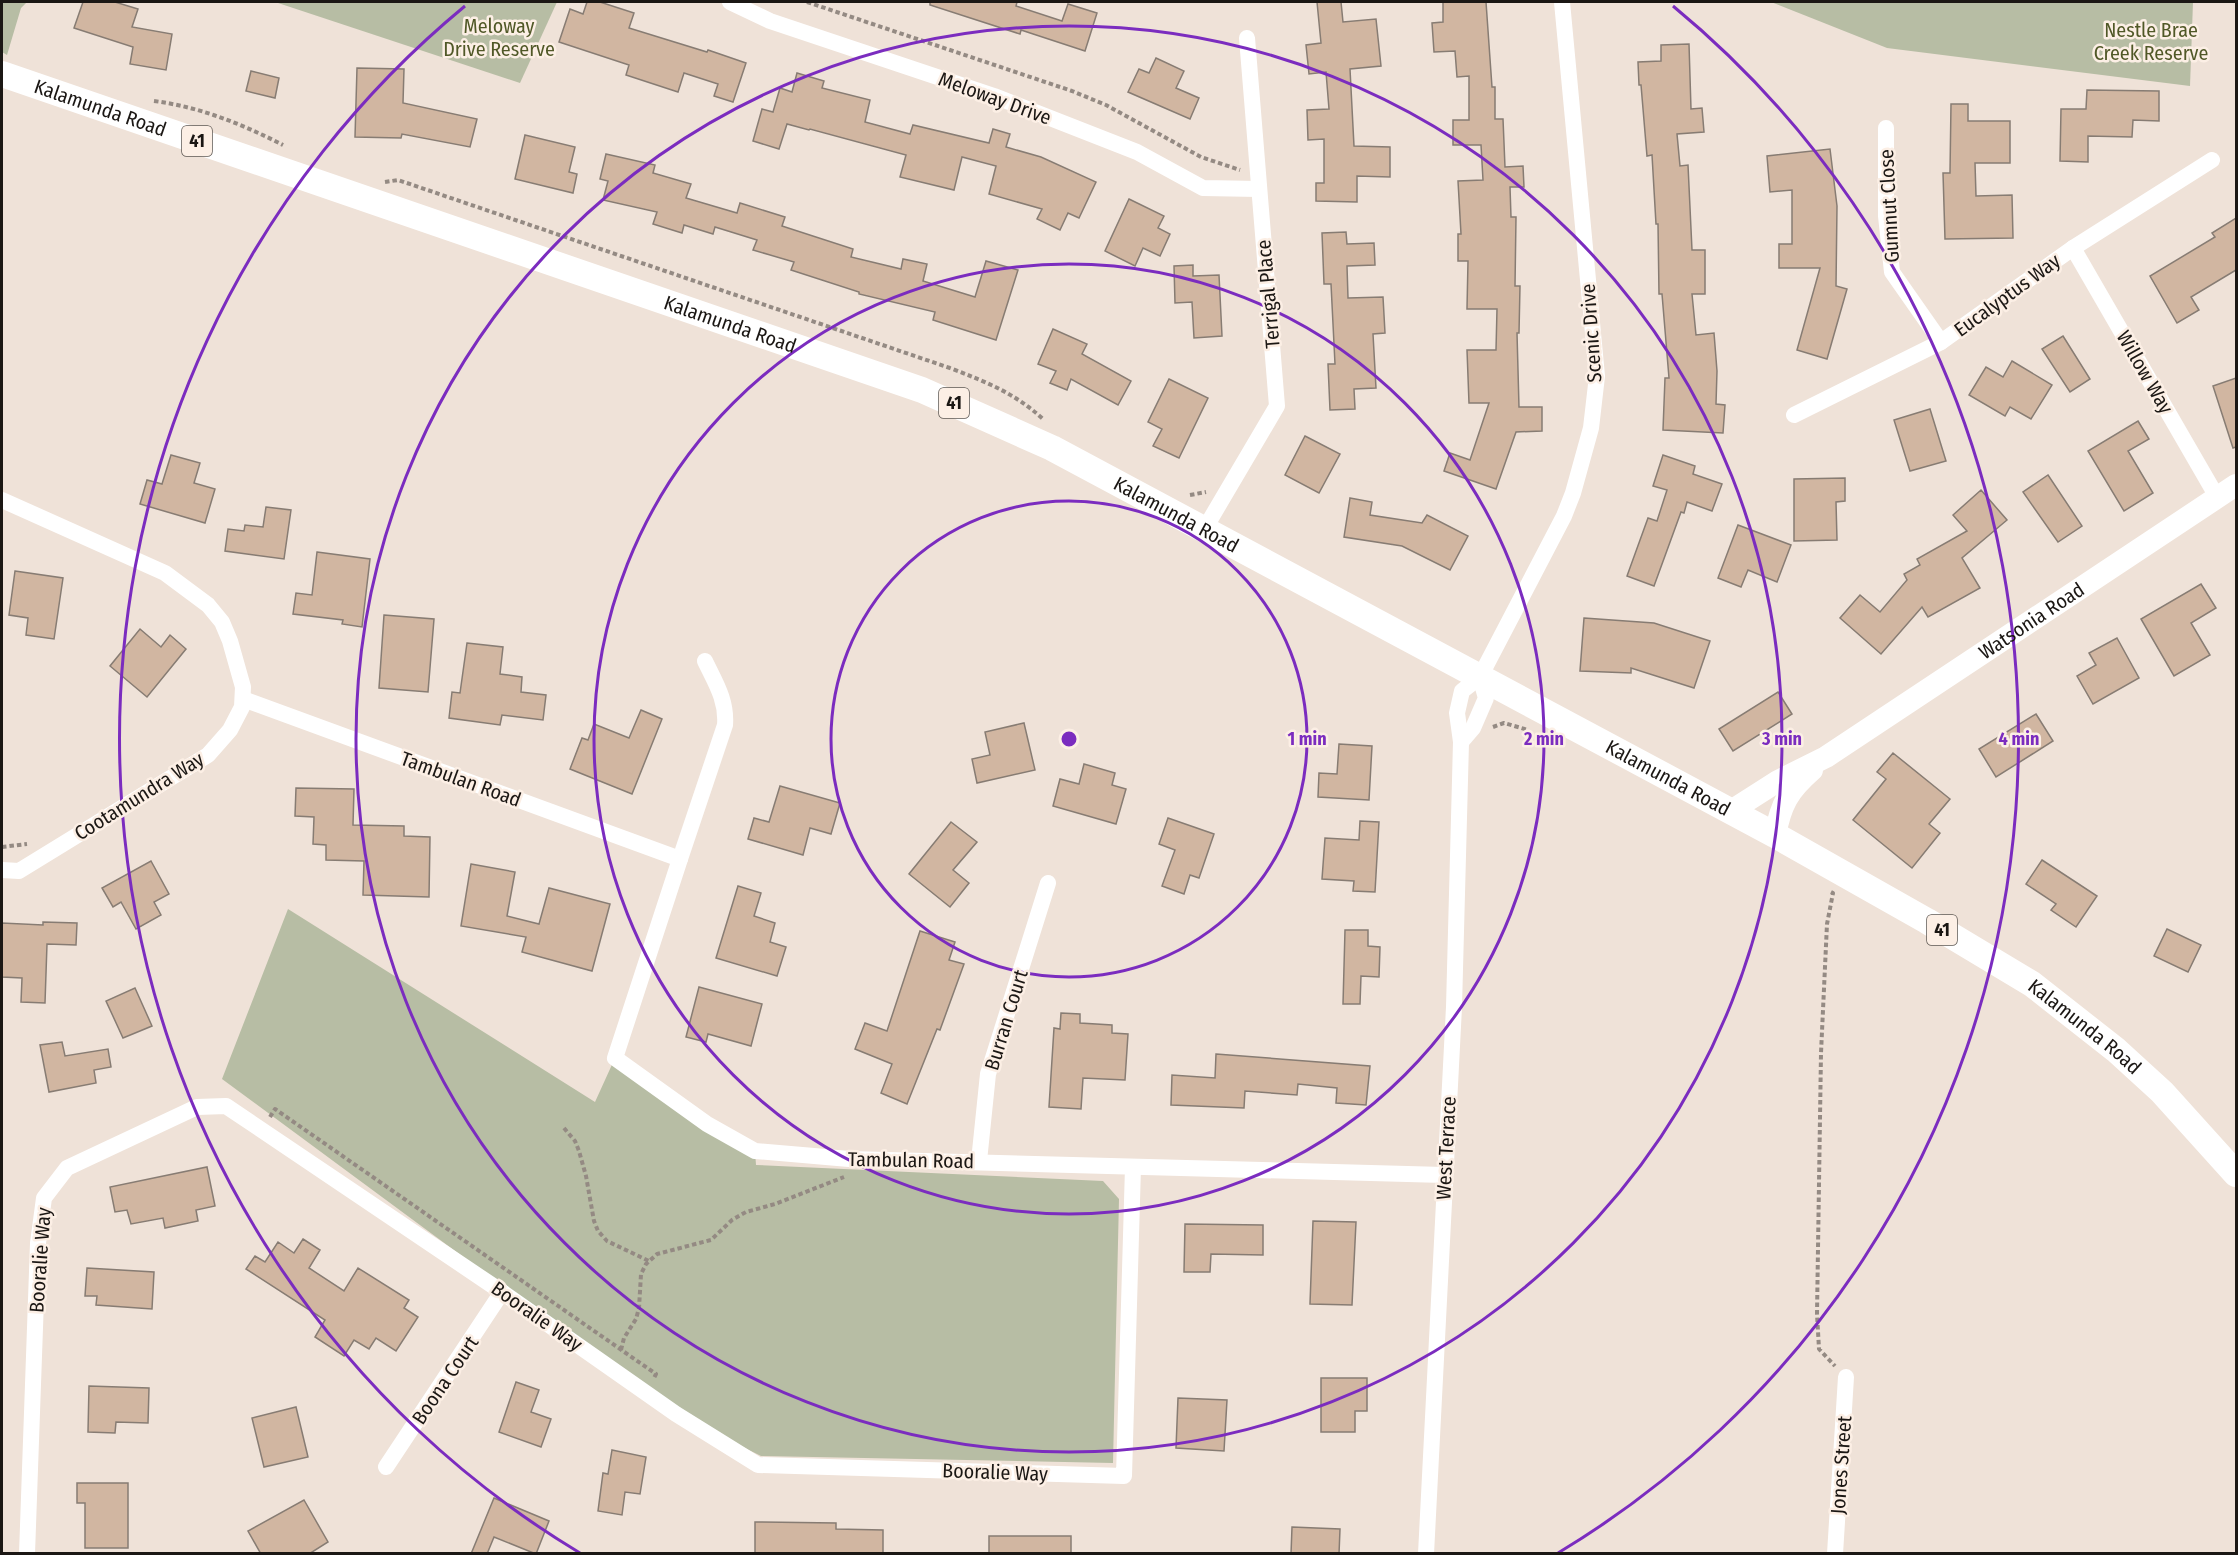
<svg xmlns="http://www.w3.org/2000/svg" width="2238" height="1555" font-family="'Fira Sans Condensed',sans-serif">
<style>
.green{fill:#b7bda4}
.building{fill:#d1b6a1;stroke:#877c73;stroke-width:1.5}
.lines{fill:none;stroke-linecap:round;stroke-linejoin:round}
.path{stroke:#948a83;stroke-width:4;stroke-dasharray:4.5 3;stroke-linecap:butt}
.street{stroke:#fff;stroke-width:16}
.secondary{stroke:#fff;stroke-width:22}
.primary{stroke:#fff;stroke-width:26}
.ring{fill:none;stroke:#7b2cbf;stroke-width:3}
.labels{text-anchor:middle;stroke-width:5;stroke-linejoin:round;paint-order:stroke}
.shield{fill:#fcefe5;stroke:#5e5853;stroke-width:1.5}
.shield-label{font-size:18px;font-weight:bold;fill:#1b1714}
.park-label{font-size:20px;fill:#505827;stroke:#fcefe5}
.street-label{font-size:20px;fill:#1b1714;stroke:#fcefe5}
.centre{fill:#7b2cbf;stroke:#fcefe5;stroke-width:3}
.ring-label{font-size:18px;text-anchor:middle;font-weight:bold;fill:#7b2cbf;stroke:#fcefe5;stroke-width:5;stroke-linejoin:round;paint-order:stroke}
</style>
<rect width="100%" height="100%" fill="#efe2d8"/>
<g class="green">
<polygon points="2,2 27,2 21,8 7,55 2,52"/>
<polygon points="275,2 557,2 520,83"/>
<polygon points="1771,2 2193,2 2190,86 1887,48"/>
<polygon points="288,909 595,1102 615,1058 755,1151 756,1165 1103,1181 1119,1199 1113,1463 761,1456 676,1414 222,1079"/>
</g>
<g class="building">
<polygon points="83,2 115,2 138,9 132,27 172,34 166,70 130,64 133,47 74,28"/>
<polygon points="587,2 600,2 634,13 629,28 707,52 708,50 746,63 733,102 714,96 718,84 684,73 678,92 626,75 629,65 559,42 570,9 583,14"/>
<polygon points="930,2 1017,2 1016,6 1062,21 1068,4 1097,13 1085,51 1021,30 1020,34 930,5"/>
<polygon points="1317,2 1341,2 1343,22 1376,19 1381,66 1350,69 1354,146 1390,147 1390,177 1357,176 1357,202 1316,201 1316,183 1324,183 1324,139 1308,140 1307,110 1329,109 1326,72 1309,74 1306,45 1321,43"/>
<polygon points="1443,2 1486,2 1492,87 1495,87 1495,119 1503,119 1505,167 1523,166 1524,187 1510,187 1511,217 1516,217 1515,286 1520,286 1519,333 1517,333 1519,407 1542,407 1542,431 1516,432 1496,489 1444,471 1450,453 1470,460 1489,403 1469,403 1467,350 1496,350 1497,309 1467,309 1468,261 1458,261 1458,234 1461,234 1458,181 1483,180 1481,145 1453,145 1453,120 1469,120 1469,76 1457,77 1455,51 1434,52 1432,23 1443,22"/>
<polygon points="1689,44 1691,109 1702,108 1704,132 1677,134 1680,166 1688,165 1692,250 1705,250 1705,294 1692,294 1696,335 1714,333 1717,371 1716,404 1725,405 1723,433 1663,430 1665,378 1669,378 1662,294 1659,294 1658,224 1656,224 1652,155 1647,156 1641,85 1639,85 1638,62 1661,61 1661,45"/>
<polygon points="1156,58 1184,71 1176,88 1199,98 1190,119 1128,92 1139,69 1149,73"/>
<polygon points="357,68 404,69 403,103 477,119 470,147 402,134 401,138 355,137"/>
<polygon points="251,71 279,78 275,98 246,91"/>
<polygon points="797,73 824,81 822,88 870,100 865,122 910,134 913,125 989,143 993,129 1010,134 1006,147 1041,157 1096,182 1079,218 1068,213 1060,230 1037,219 1042,209 989,194 996,166 962,157 954,190 900,177 906,155 810,129 809,130 787,124 779,149 753,141 762,109 773,112 780,88 792,92"/>
<polygon points="2087,90 2159,91 2159,121 2133,120 2132,137 2088,136 2088,162 2060,161 2061,109 2086,109"/>
<polygon points="1951,104 1968,104 1968,121 2010,121 2010,163 1975,163 1976,196 2012,195 2013,238 1945,239 1943,173 1950,173"/>
<polygon points="525,135 575,147 569,172 577,174 573,193 515,179"/>
<polygon points="1830,149 1837,206 1836,286 1847,289 1827,359 1797,350 1820,268 1779,268 1779,244 1792,244 1792,190 1770,192 1767,156"/>
<polygon points="606,154 655,165 653,173 691,184 686,198 737,213 740,203 785,217 782,226 853,249 851,257 901,269 903,259 927,264 923,281 975,297 986,261 1018,270 996,340 933,320 935,312 859,294 859,292 791,270 794,262 753,250 757,240 715,227 713,234 684,225 682,233 653,224 657,212 603,200 608,181 600,179"/>
<polygon points="1129,199 1164,216 1158,228 1170,234 1160,256 1143,248 1135,266 1105,251"/>
<polygon points="2236,218 2236,270 2191,297 2199,310 2177,323 2150,276 2215,237 2212,233"/>
<polygon points="1346,232 1347,244 1374,243 1375,265 1347,266 1348,298 1383,297 1385,333 1373,334 1376,388 1354,389 1355,409 1330,410 1328,364 1335,364 1331,284 1324,284 1322,233"/>
<polygon points="1193,265 1193,276 1219,275 1222,336 1194,338 1192,302 1175,303 1174,266"/>
<polygon points="1053,329 1087,344 1082,354 1131,381 1118,405 1071,379 1067,390 1050,383 1056,371 1038,364"/>
<polygon points="2063,336 2090,379 2070,392 2042,349"/>
<polygon points="2012,361 2052,385 2031,419 2010,407 2005,416 1969,395 1986,367 2003,377"/>
<polygon points="2236,378 2236,447 2233,448 2213,386"/>
<polygon points="1169,379 1208,398 1179,458 1153,446 1162,429 1148,422"/>
<polygon points="1930,409 1946,461 1910,471 1894,420"/>
<polygon points="2138,421 2149,439 2128,451 2153,493 2124,511 2088,451"/>
<polygon points="1305,436 1340,454 1319,493 1285,475"/>
<polygon points="171,455 200,463 194,483 215,489 205,523 140,504 147,480 162,484"/>
<polygon points="1663,455 1695,466 1693,474 1722,484 1712,511 1687,502 1684,513 1681,512 1654,586 1627,576 1648,518 1657,521 1667,490 1653,486"/>
<polygon points="2048,475 2082,526 2058,542 2023,492"/>
<polygon points="1845,478 1845,501 1836,502 1837,540 1794,541 1794,479"/>
<polygon points="1981,490 2007,520 1962,558 1980,588 1928,617 1922,607 1881,654 1840,618 1860,595 1880,612 1907,580 1904,574 1920,565 1917,559 1967,531 1953,515"/>
<polygon points="1350,498 1372,502 1370,515 1422,523 1427,515 1468,536 1450,570 1402,546 1344,537"/>
<polygon points="266,507 291,510 284,559 225,551 228,529 244,531 245,525 263,527"/>
<polygon points="1738,525 1791,545 1777,582 1748,570 1741,587 1718,578"/>
<polygon points="317,552 370,559 362,627 342,624 343,620 293,614 296,593 312,595"/>
<polygon points="15,571 63,578 54,639 26,635 28,618 9,615"/>
<polygon points="2201,584 2216,608 2191,623 2210,655 2174,676 2141,619"/>
<polygon points="384,615 434,619 428,692 379,688"/>
<polygon points="1584,618 1654,623 1710,641 1694,688 1631,668 1631,673 1580,671"/>
<polygon points="140,629 161,647 170,635 186,649 147,697 110,666"/>
<polygon points="2117,638 2139,678 2093,704 2077,676 2096,665 2089,653"/>
<polygon points="467,643 503,647 500,674 522,677 521,692 546,695 543,720 502,715 500,725 449,718 452,692 460,693"/>
<polygon points="1778,692 1792,714 1733,751 1719,729"/>
<polygon points="641,710 662,719 632,794 570,769 582,738 588,740 594,724 629,738"/>
<polygon points="2036,714 2053,741 1996,777 1979,749"/>
<polygon points="1024,723 1035,770 977,783 972,759 990,755 985,732"/>
<polygon points="1339,744 1372,746 1369,800 1318,797 1319,773 1337,774"/>
<polygon points="1893,753 1950,799 1929,824 1940,833 1912,868 1853,820 1886,779 1877,772"/>
<polygon points="1084,764 1115,773 1112,785 1126,789 1116,824 1053,806 1060,779 1079,784"/>
<polygon points="780,786 840,803 831,834 810,828 803,855 748,839 754,818 769,822"/>
<polygon points="296,788 354,789 353,825 404,826 404,836 430,837 429,897 363,895 364,861 326,860 326,845 313,844 314,817 295,816"/>
<polygon points="1168,818 1214,834 1199,878 1190,875 1184,894 1162,886 1175,850 1159,844"/>
<polygon points="1360,821 1379,822 1375,892 1353,891 1354,881 1322,879 1325,838 1359,840"/>
<polygon points="951,822 977,842 953,870 969,883 950,907 909,874"/>
<polygon points="2042,860 2097,896 2076,927 2051,910 2056,904 2026,884"/>
<polygon points="151,861 169,894 154,902 161,915 136,929 121,902 113,907 102,888"/>
<polygon points="471,864 515,872 507,916 539,924 549,888 610,904 592,971 522,952 526,937 461,926"/>
<polygon points="738,886 761,893 754,916 775,923 770,942 786,947 777,976 716,958"/>
<polygon points="43,922 77,923 76,945 47,944 45,1003 21,1002 22,978 2,977 2,923 43,925"/>
<polygon points="2167,929 2201,945 2188,972 2154,956"/>
<polygon points="1345,930 1368,930 1368,946 1380,947 1379,977 1361,976 1360,1004 1343,1004"/>
<polygon points="920,931 955,942 949,960 964,964 940,1030 937,1029 907,1104 881,1093 892,1064 855,1049 865,1023 887,1031"/>
<polygon points="699,987 762,1004 751,1046 708,1034 706,1042 686,1037"/>
<polygon points="135,988 152,1026 123,1038 106,1001"/>
<polygon points="1061,1013 1080,1014 1080,1023 1112,1025 1112,1033 1128,1034 1125,1080 1083,1078 1081,1109 1049,1107 1054,1028 1060,1029"/>
<polygon points="62,1042 65,1056 108,1049 111,1067 94,1070 96,1083 49,1092 40,1045"/>
<polygon points="1216,1054 1370,1066 1366,1105 1336,1103 1337,1088 1298,1084 1297,1095 1245,1091 1244,1108 1171,1105 1172,1075 1215,1078"/>
<polygon points="207,1167 215,1206 196,1210 198,1221 165,1228 163,1218 131,1224 127,1210 115,1212 110,1187"/>
<polygon points="1313,1221 1356,1222 1352,1305 1310,1304"/>
<polygon points="1185,1224 1263,1225 1263,1255 1211,1254 1210,1272 1184,1272"/>
<polygon points="303,1239 320,1250 309,1268 344,1291 358,1268 409,1300 404,1308 418,1317 396,1351 376,1338 369,1349 354,1340 344,1356 315,1337 325,1320 246,1269 255,1256 265,1262 278,1242 294,1253"/>
<polygon points="87,1268 154,1272 152,1309 96,1305 97,1296 85,1296"/>
<polygon points="1321,1378 1367,1378 1367,1411 1355,1411 1355,1432 1321,1432"/>
<polygon points="516,1382 539,1390 531,1412 551,1419 541,1447 499,1432"/>
<polygon points="89,1386 149,1388 148,1423 116,1422 115,1433 88,1432"/>
<polygon points="1178,1398 1227,1400 1224,1451 1176,1448"/>
<polygon points="296,1407 308,1457 264,1467 252,1418"/>
<polygon points="612,1450 646,1457 640,1494 625,1492 622,1515 598,1511 603,1473 608,1474"/>
<polygon points="77,1483 128,1483 128,1548 85,1548 85,1503 77,1503"/>
<polygon points="494,1498 549,1521 536,1554 494,1537 487,1554 471,1554"/>
<polygon points="304,1500 328,1542 309,1554 261,1554 248,1531"/>
<polygon points="755,1522 836,1523 836,1529 883,1530 883,1554 755,1554"/>
<polygon points="1292,1527 1340,1529 1339,1554 1291,1554"/>
<rect x="989" y="1536" width="82" height="18"/>
</g>
<g class="lines">
<g class="path">
<polyline points="807,2 1072,91 1106,105 1201,157 1240,170"/>
<path d="M154,101C200,107 242,124 283,145"/>
<path d="M385,182L398,180L950,368C986,382 1013,392 1043,419"/>
<polyline points="1190,495 1206,492"/>
<polyline points="1493,727 1504,723 1528,730"/>
<polyline points="2,847 27,844"/>
<polyline points="1831,892 1833,893 1827,924 1821,1053 1817,1314 1819,1349 1835,1366"/>
<polyline points="270,1117 275,1109 656,1374 654,1378"/>
<polyline points="564,1128 575,1141 579,1151 586,1176 594,1221 598,1231 607,1241 649,1261"/>
<polyline points="621,1350 624,1338 636,1319 639,1308 641,1274 646,1264 657,1254 711,1240 732,1220 746,1212 775,1204 844,1177"/>
</g>
<g class="street">
<polyline points="730,2 770,21 994,96 1137,152 1203,188 1259,189"/>
<polyline points="1886,128 1886,216 1892,272 1941,342"/>
<polyline points="2073,248 2217,497"/>
<polyline points="1794,415 1941,342 2073,248 2212,160"/>
<polyline points="2,500 165,573 208,605 222,622 230,641 243,687 242,707 230,730 208,755 19,871 2,870"/>
<polyline points="1204,530 1277,406 1247,38"/>
<polyline points="243,699 680,859 615,1058 707,1124 755,1151 849,1159 1444,1175"/>
<polyline points="1461,742 1473,728 1486,698 1480,677"/>
<path d="M680,859L725,725C727,700 715,682 705,661"/>
<polyline points="979,1161 988,1074 1048,883"/>
<polyline points="386,1467 502,1292"/>
<polyline points="27,1554 38,1243 44,1198 67,1168 197,1107 226,1106 502,1292 676,1414 758,1465 1124,1476 1133,1167"/>
<polyline points="1426,1554 1454,1007 1461,742 1457,713 1462,691 1480,677 1564,516 1573,493 1591,428 1597,376 1562,2"/>
<polyline points="1835,1554 1846,1377"/>
</g>
<g class="secondary">
<path id="s1" d="M1731,811L1778,781L1826,757L2236,485"/>
<path d="M1775,835C1781,804 1788,791 1812,770"/>
</g>
<path class="primary" id="s2" d="M2,74L922,390L1052,448L1775,835L1927,921L2032,984L2116,1050L2162,1092L2236,1174"/>
</g>
<g class="ring">
<circle cx="1069" cy="739" r="238"/>
<circle cx="1069" cy="739" r="475"/>
<circle cx="1069" cy="739" r="713"/>
<path d="M580 1553A950 950 0 0 1 465 6M1673 6A950 950 0 0 1 1558 1553"/>
</g>
<g class="labels">
<g class="shield">
<rect x="182" y="126" width="30" height="30" rx="4.5"/>
<rect x="939" y="388" width="30" height="30" rx="4.5"/>
<rect x="1927" y="915" width="30" height="30" rx="4.5"/>
</g>
<g class="shield-label">
<text x="197" y="147">41</text>
<text x="954" y="409">41</text>
<text x="1942" y="936">41</text>
</g>
<g class="park-label">
<text x="499" y="33">Meloway<tspan x="499" dy="23">Drive Reserve</tspan></text>
<text x="2151" y="37">Nestle Brae<tspan x="2151" dy="23">Creek Reserve</tspan></text>
</g>
<g class="street-label">
<text transform="translate(995 98) rotate(20)" y="7">Meloway Drive</text>
<text dy="7" stroke="none"><textPath href="#s2" startOffset="104">Kalamunda Road</textPath></text>
<text transform="translate(1889 206) rotate(-93)" y="7">Gumnut Close</text>
<text transform="translate(1268 294) rotate(-95)" y="7">Terrigal Place</text>
<text transform="translate(2007 295) rotate(-36)" y="7">Eucalyptus Way</text>
<text dy="7" stroke="none"><textPath href="#s2" startOffset="770">Kalamunda Road</textPath></text>
<text transform="translate(1591 333) rotate(-94)" y="7">Scenic Drive</text>
<text transform="translate(2145 372) rotate(60)" y="7">Willow Way</text>
<text dy="7" stroke="none"><textPath href="#s2" startOffset="1256">Kalamunda Road</textPath></text>
<text dy="7" stroke="none"><textPath href="#s1" startOffset="356">Watsonia Road</textPath></text>
<text dy="7" stroke="none"><textPath href="#s2" startOffset="1814">Kalamunda Road</textPath></text>
<text transform="translate(461 779) rotate(20)" y="7">Tambulan Road</text>
<text transform="translate(139 796) rotate(-32)" y="7">Cootamundra Way</text>
<text transform="translate(1006 1020) rotate(-73)" y="7">Burran Court</text>
<text dy="7" stroke="none"><textPath href="#s2" startOffset="2300">Kalamunda Road</textPath></text>
<text transform="translate(1446 1148) rotate(-87)" y="7">West Terrace</text>
<text transform="translate(911 1160) rotate(1)" y="7">Tambulan Road</text>
<text transform="translate(40 1260) rotate(-86)" y="7">Booralie Way</text>
<text transform="translate(537 1316) rotate(35)" y="7">Booralie Way</text>
<text transform="translate(445 1380) rotate(-56)" y="7">Boona Court</text>
<text transform="translate(1841 1465) rotate(-86)" y="7">Jones Street</text>
<text transform="translate(995 1472) rotate(2)" y="7">Booralie Way</text>
</g>
</g>
<circle cx="1069" cy="739" r="9" class="centre"/>
<g class="ring-label">
<text x="1307" y="745">1 min</text>
<text x="1544" y="745">2 min</text>
<text x="1782" y="745">3 min</text>
<text x="2019" y="745">4 min</text>
</g>
<rect width="2238" height="1555" fill="none" stroke="#1b1714" stroke-width="6"/>
</svg>
